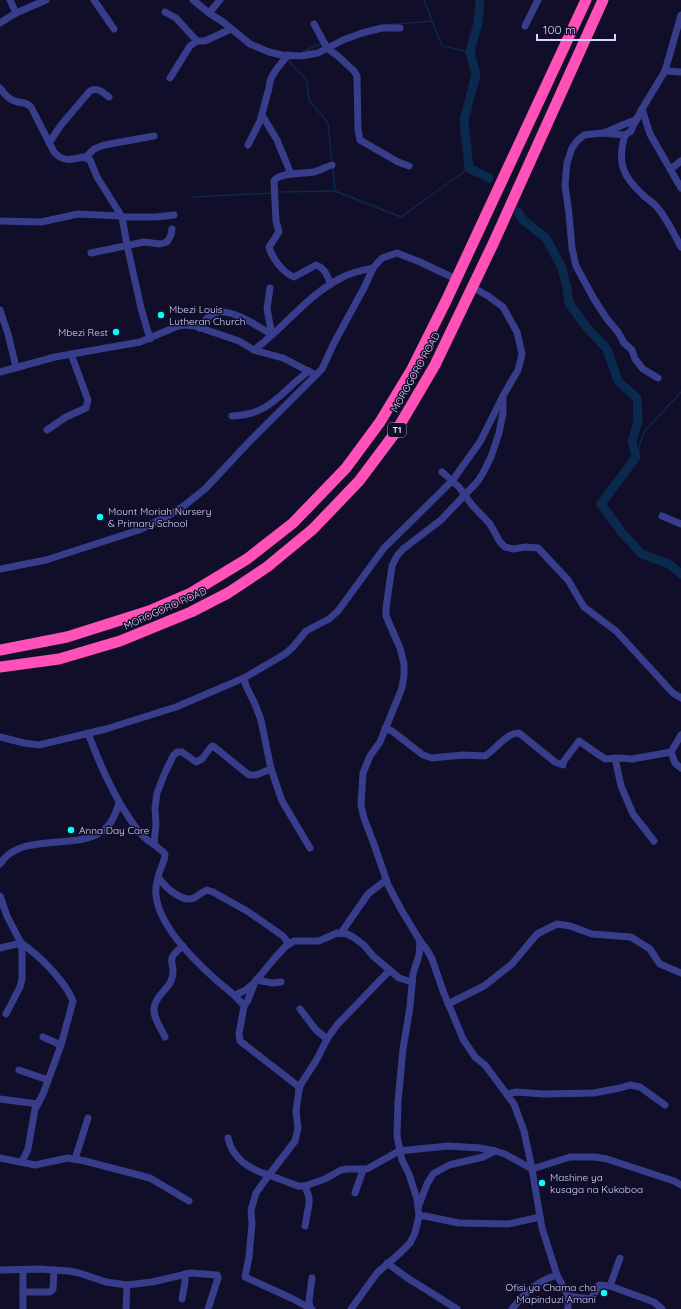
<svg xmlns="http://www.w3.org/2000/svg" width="681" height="1309" font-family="Quicksand,sans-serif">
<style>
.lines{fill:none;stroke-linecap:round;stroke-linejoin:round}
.stream{stroke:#0a294c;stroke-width:1.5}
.river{stroke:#0a294c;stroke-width:9}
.minor{stroke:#373d8a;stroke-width:7}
.highway{stroke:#ff51b8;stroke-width:11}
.poi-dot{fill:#02fffb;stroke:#100e28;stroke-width:1.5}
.labels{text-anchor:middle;stroke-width:3;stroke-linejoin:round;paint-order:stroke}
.shield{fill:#100e28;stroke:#9b9abe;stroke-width:1}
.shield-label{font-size:9px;font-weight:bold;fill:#d6d6ff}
.poi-label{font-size:10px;fill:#d6d6ff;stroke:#100e28;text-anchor:start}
.street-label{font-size:10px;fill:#d6d6ff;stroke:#100e28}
</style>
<rect width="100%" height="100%" fill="#100e28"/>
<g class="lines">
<g class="stream">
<polyline points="424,0 442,46 470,52"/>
<polyline points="385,25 433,21"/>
<polyline points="302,53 312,47 322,44"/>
<polyline points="292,59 289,61 307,81 309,100 328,123 332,163"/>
<polyline points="333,167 335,191"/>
<polyline points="277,192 335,191 401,217 469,168"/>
<polyline points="193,197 273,193"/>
<polyline points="636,457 644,432 681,392"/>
</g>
<g class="river">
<polyline points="480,0 478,23 470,52 476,74 464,121 469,168 489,178"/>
<polyline points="518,212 523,220 546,238 562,268 567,288 569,303 587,328 607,349 618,381 637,398 638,422 632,441 636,457 601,504 623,534 642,554 669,564 681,574"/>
</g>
<g class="minor">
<polyline points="10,0 16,13"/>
<polyline points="94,0 114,29"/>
<polyline points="193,0 209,13 223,22 250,44 269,52 282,55 301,56 318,53 343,40 362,33 382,28 400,28"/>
<polyline points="165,12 176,18 197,41 205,41 231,29"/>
<polyline points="209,13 220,0"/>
<polyline points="0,23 16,13 46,0"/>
<polyline points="314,24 327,48 339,57 354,71 357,76 358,130 360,140 398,162 409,166"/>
<polyline points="525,26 538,0"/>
<polyline points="665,71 681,72"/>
<polyline points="170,78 190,46 197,41"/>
<path d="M0,88C5,95 9,100 18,102C24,103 27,103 31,107L54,152C63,162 71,160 83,157L90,160L97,177L122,217L127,245L141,308L150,339"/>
<polyline points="642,109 650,134 681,188"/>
<polyline points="262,115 277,140 291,174"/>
<polyline points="606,132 637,119"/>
<path d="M625,135C617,162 622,176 643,195C648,200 654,203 657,207C667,219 674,234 681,247"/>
<path d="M49,143L61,125L90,91C98,87 102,92 109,97"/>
<path d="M248,145L260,121L269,88C269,76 280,65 288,55"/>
<polyline points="86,157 94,149 104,145 154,136"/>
<polyline points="671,169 681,161"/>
<polyline points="122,217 156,217 174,215"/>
<polyline points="0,221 41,222 78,214 121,216"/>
<polyline points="91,253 144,242 160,244 167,242 171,235 172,229"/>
<path d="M331,284C327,276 325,268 316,265L294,277C283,273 272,258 269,247L279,232L276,221L274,181C279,172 304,174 314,172C320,170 326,167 332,165"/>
<polyline points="270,288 267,309 272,335"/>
<polyline points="0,310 8,334 16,367"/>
<path d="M199,328C202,324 207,317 212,314C228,305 259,327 272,335"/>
<path d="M254,350C285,327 308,294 343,277C352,272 363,270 373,268"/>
<polyline points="0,372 55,357 140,342 178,326 185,325 195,326 239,341 254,350 283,358 316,375"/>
<polyline points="658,378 643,369 635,359 632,350 624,343 618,332 607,319 594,299 576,266 572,248 569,214 565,185 567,163 572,148 577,141 584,135 602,133 625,135 631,131 633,126 642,109 665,71 681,15"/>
<polyline points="503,396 503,413 499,433 491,457 483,473 478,481 441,520 403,549 397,556 392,566 386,608 386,616 400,648 404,664 404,675 402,688 380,742 370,756 363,773 361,805 364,818 375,847 388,885 402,911 420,941 427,950 432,959 443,991 463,1039 475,1057 485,1065 514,1104 524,1131 532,1169 542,1228 557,1275 568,1296 568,1309"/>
<path d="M232,416C271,415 281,391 309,371"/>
<polyline points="47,430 66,417 86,408 88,400 71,354"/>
<polyline points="442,472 459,487 472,505 490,524 500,542 505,547 513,549 526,547 538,548 568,580 584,607 616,631 673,693 681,698"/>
<polyline points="662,516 681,524"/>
<polyline points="0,569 46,560 139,530 168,516 185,505 206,488 249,442 322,369 334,343 365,286 373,268 382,258 397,253 420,262 456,279"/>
<polyline points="244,678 246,686 255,704 261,720 271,769 282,801 310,848"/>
<path d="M385,728L392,731L423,755L432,758L463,755L485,756C495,750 507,732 519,733L555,762L563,765L564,761L579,741L605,759L619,758L632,759L671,752L681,735"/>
<path d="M88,733C101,768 117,805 141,834C148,842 158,846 165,854C165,859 163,863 161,868C158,876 155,887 156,895C159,926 193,959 215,979C225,988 236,995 244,1006L239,1034L240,1041L298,1086L299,1090L296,1111L298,1128L295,1141L269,1175C250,1170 232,1158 228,1138"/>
<polyline points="0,737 24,743 39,745 106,729 176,707 244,678 285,654 293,647 306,631 329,619 338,611 384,548 452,481 480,442 503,396 518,370 522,354 517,332 503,307 488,296 472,287"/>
<polyline points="671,752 675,763 681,768"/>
<polyline points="615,758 621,786 633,814 654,841"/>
<polyline points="154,844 156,824 155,808 157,793 164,775 173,756 177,752 182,752 196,762 202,759 211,747 213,746 249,775 256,775 271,769"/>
<path d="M0,864C21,830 81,852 105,829C112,823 117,811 119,802"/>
<path d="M159,878C165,887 182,903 194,898C198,896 202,892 207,890L213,892L247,911L283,936L289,944"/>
<polyline points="0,896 7,916 21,943 22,952 22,979 20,987 6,1014"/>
<polyline points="341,933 368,894 386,880"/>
<path d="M0,948L21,943C39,955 65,981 73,1001L61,1045L43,1094L35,1109L28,1149L22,1162"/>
<polyline points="256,980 273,983 281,982"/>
<polyline points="235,995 246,990 253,984"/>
<polyline points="448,1004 484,986 512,964 537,934 557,924 570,926 592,934 631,937 650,949 657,960 660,964 681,973"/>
<polyline points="244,1006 248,1000 255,982 273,960 286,946 294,941 319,941 337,933 347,934 353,937 364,945 373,956 399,978 412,982"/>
<polyline points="300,1009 316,1030 327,1039"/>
<polyline points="43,1037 61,1045"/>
<path d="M165,1037C161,1028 153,1018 154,1008C155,997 167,990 171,981C179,962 161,963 183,946"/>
<polyline points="19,1070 48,1080"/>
<polyline points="299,1090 301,1084 317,1059 327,1039 337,1025 390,970"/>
<polyline points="507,1094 516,1092 543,1094 594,1093 620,1088 630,1085 640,1087 665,1105"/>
<polyline points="0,1099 38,1104"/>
<polyline points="0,1158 35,1165 68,1158 85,1161 150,1178 189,1201"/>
<polyline points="75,1159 88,1118"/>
<polyline points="355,1193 363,1170"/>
<polyline points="419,1205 427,1184 433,1174 449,1165 483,1157 495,1151"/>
<polyline points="419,1216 425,1216 459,1223 508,1224 540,1217"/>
<polyline points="305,1226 309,1204 309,1197 305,1186"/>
<polyline points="387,1263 406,1277 457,1309"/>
<polyline points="0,1270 39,1269 69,1271 79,1273 106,1282 127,1285 152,1282 191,1273 217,1275 218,1276 218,1278 208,1309"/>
<polyline points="610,1286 654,1302 662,1309"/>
<polyline points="23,1292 50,1292 53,1289 54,1270"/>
<polyline points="568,1296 590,1299 594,1294 599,1285 610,1286 620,1258"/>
<polyline points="182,1299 185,1282 185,1274"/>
<polyline points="310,1308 309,1301 312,1278"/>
<polyline points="23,1309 23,1270"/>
<polyline points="126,1309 127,1285"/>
<polyline points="312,1309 291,1298 245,1277 249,1257 252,1223 251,1210 256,1193 269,1175 298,1186 305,1186 325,1179 341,1170 347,1169 367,1169 399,1151 448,1146 480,1148 495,1151 505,1154 532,1169 570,1157 595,1157 607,1159 674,1181 681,1185"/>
<polyline points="351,1309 377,1273 400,1253 410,1243 415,1233 419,1216 417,1199 409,1174 402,1160 397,1136 398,1102 403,1049 410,1007 413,974 419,955 420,941"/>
<path d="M512,1309C526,1292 535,1282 557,1275"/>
</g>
<g class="highway">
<polyline points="0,650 67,637 149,611 191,593 247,559 293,523 346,468 380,422 412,369 446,301 586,0"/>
<polyline points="0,667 59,659 120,641 191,612 228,593 267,567 313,529 359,481 395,433 435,365 493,244 603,0"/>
</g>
</g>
<g class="poi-dot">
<circle cx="161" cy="315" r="4"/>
<circle cx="116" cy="332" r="4"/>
<circle cx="100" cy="517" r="4"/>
<circle cx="71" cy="830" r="4"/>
<circle cx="542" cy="1183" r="4"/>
<circle cx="604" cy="1293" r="4"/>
</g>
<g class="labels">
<rect class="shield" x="388" y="423" width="18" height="14" rx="3"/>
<g class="shield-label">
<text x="397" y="433">T1</text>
</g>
<g class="poi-label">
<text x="169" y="313">Mbezi Louis<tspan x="169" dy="12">Lutheran Church</tspan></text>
<text x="108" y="336" text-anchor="end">Mbezi Rest</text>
<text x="108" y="515">Mount Moriah Nursery<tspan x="108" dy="12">&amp; Primary School</tspan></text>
<text x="79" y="834">Anna Day Care</text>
<text x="550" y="1181">Mashine ya<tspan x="550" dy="12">kusaga na Kukoboa</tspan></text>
<text x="596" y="1291" text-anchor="end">Ofisi ya Chama cha<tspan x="596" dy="12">Mapinduzi Amani</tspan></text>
</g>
<g class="street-label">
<text transform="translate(415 372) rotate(-61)" y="4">MOROGORO ROAD</text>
<text transform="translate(165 608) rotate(-24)" y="4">MOROGORO ROAD</text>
</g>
</g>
<path d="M537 34v6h78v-6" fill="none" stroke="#d6d6ff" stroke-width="2"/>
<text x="543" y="34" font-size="12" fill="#d6d6ff" stroke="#100e28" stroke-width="3" paint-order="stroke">100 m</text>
</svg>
